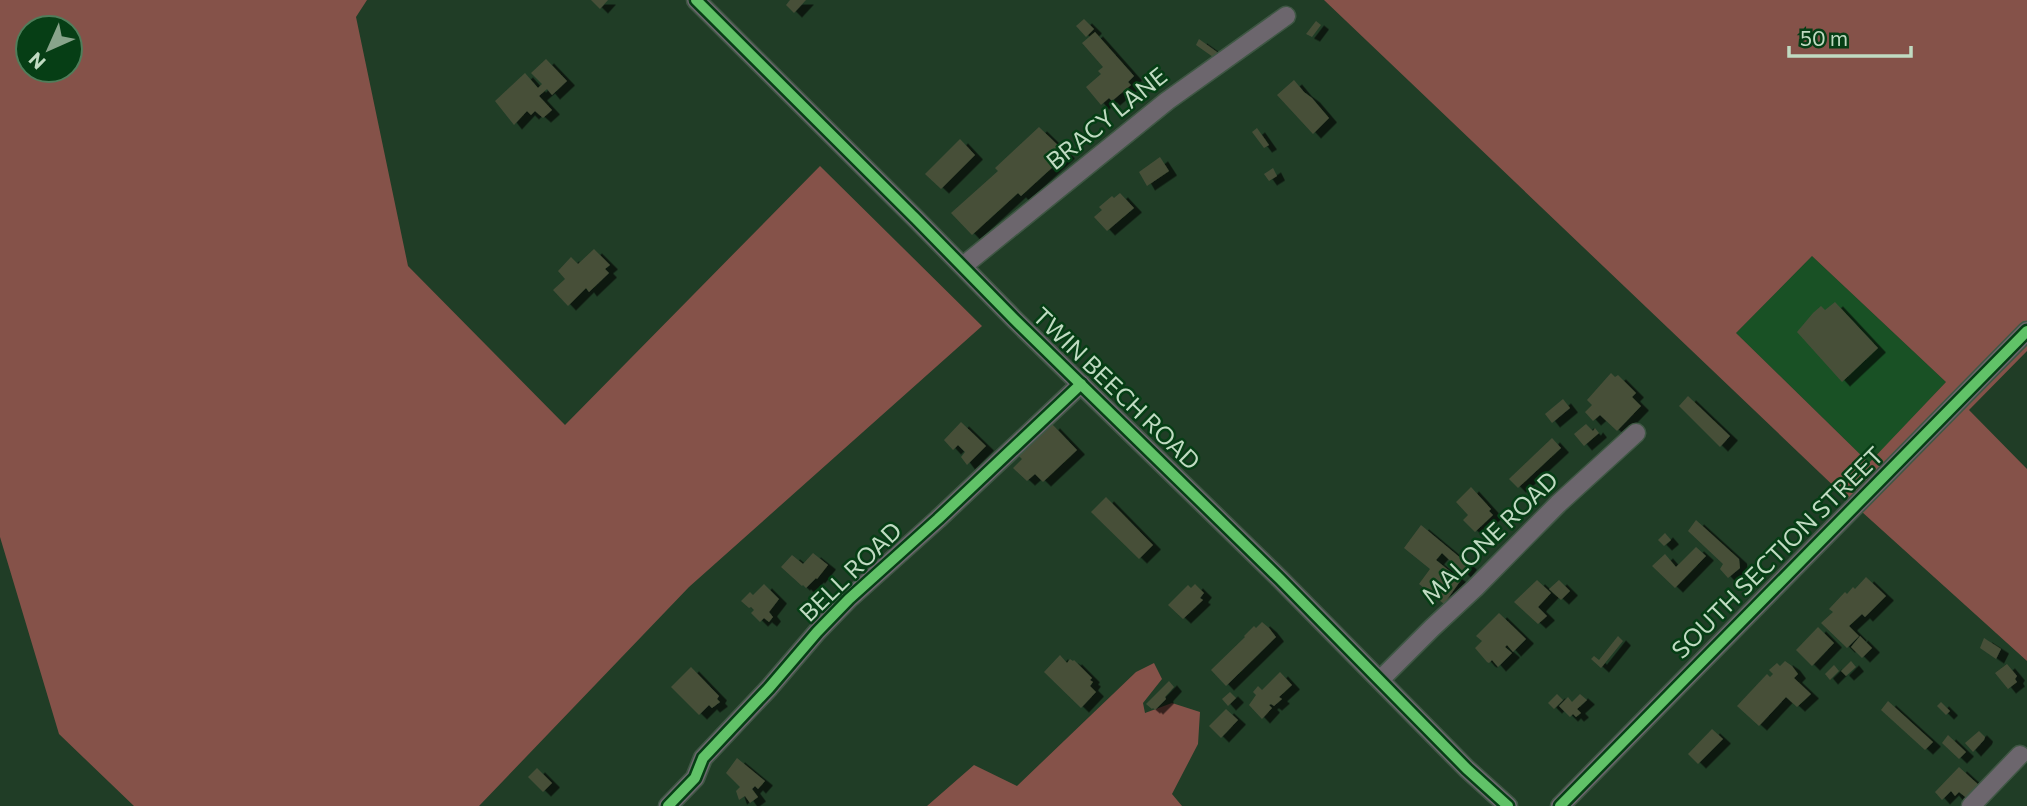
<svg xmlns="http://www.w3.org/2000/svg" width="2027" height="806" font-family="Commissioner,sans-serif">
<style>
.built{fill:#195125}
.forest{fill:#855249;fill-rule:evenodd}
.building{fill:#474f39;filter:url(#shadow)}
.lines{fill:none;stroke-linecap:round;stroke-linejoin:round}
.minor-casing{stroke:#3f5744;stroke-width:21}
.minor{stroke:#6c666d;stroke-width:18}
.cycleway-casing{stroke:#063e15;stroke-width:15}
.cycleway{stroke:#61c268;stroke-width:10}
.labels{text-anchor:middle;stroke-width:5;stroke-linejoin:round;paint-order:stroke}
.street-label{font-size:24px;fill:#c0dbc2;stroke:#063e15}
</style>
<defs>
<filter id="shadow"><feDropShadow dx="8" dy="4.5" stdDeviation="0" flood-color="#0009"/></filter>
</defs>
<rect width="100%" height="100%" fill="#203d26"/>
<polygon class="built" points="1812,256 1946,382 1870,464 1736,333"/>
<g class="forest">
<path d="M0,0H367L356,17L408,266L565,425L820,166L982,326L689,587L479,806H134L59,734L0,537ZM28,28H70V70H28Z"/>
<path d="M1324,0H2027V351L1969,410L2027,469V661L1841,493ZM1812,256L1946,382L1869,463L1736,333Z"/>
<polygon points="1154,663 1162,679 1143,703 1145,713 1172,703 1200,712 1198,744 1172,794 1182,806 927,806 974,765 1017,786 1136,672"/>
</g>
<g class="building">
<polygon points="591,0 608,0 600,9"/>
<polygon points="790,0 806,0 794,13 786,5"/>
<polygon points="1084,19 1094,29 1086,37 1076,26"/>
<polygon points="1316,21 1321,25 1312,37 1306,34"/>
<polygon points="1095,32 1134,76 1128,82 1131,85 1112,101 1109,98 1101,105 1086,87 1101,74 1098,71 1103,67 1082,43"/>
<polygon points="1199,39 1217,52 1216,55 1213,57 1196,45"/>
<polygon points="546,59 567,81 552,95 547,89 539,96 552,110 543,118 535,111 531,115 527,111 514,125 495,101 525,73 538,88 542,84 531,73"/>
<polygon points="1294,80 1304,92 1312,98 1329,118 1313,134 1277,95"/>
<polygon points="1039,127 1067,154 1021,196 1018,193 972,235 951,213 998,171 995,168"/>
<polygon points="1257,128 1269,145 1264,148 1252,132"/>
<polygon points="960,139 975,155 941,189 925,174"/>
<polygon points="1160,157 1169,171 1147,186 1139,172"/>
<polygon points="1273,168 1277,176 1269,181 1264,174"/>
<polygon points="1120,193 1134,208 1107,231 1094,217 1102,210 1099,207 1112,196 1114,198"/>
<polygon points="594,249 610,265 605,269 609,273 589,292 586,288 568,306 553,290 565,279 558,271 571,257 578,264"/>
<polygon points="1835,302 1878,348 1842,382 1797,332 1813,313 1821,306 1825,310"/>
<polygon points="1611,373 1615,377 1618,375 1636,393 1632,397 1641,406 1617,431 1600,415 1593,421 1585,412 1592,405 1587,400"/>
<polygon points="1688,396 1730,436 1720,447 1679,406"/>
<polygon points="1563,399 1570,408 1552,423 1545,414"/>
<polygon points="961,422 986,446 967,465 961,457 965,452 958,445 953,450 944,440"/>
<polygon points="1052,424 1077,450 1043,482 1035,474 1027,481 1013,468 1022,459 1019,456"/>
<polygon points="1586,424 1593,431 1595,428 1599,433 1584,446 1574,434"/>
<polygon points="1552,438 1561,448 1518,488 1509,479"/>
<polygon points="1471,487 1491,509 1489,511 1493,515 1475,532 1463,520 1468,515 1456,502"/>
<polygon points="1106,497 1153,545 1139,559 1091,512"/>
<polygon points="1696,520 1739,559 1740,568 1728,578 1720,569 1723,564 1688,531"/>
<polygon points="1421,525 1469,565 1463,573 1442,553 1436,560 1461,580 1444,604 1419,584 1430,569 1404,548"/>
<polygon points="1665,533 1671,540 1664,546 1658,540"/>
<polygon points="1696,547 1706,556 1675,588 1652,566 1665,554 1676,567"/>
<polygon points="813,553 828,565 817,579 816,578 806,588 803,585 802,586 781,567 792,555 803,564"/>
<polygon points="1866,577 1886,596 1865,617 1862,614 1849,626 1859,636 1847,648 1821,623 1833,612 1829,609 1845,592 1847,594 1853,587 1855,589"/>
<polygon points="1537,580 1551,593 1538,607 1547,616 1538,624 1514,602"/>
<polygon points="1559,580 1570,591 1561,600 1549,589"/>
<polygon points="764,584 779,599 769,612 773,617 769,622 764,618 760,622 751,613 754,610 751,607 749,608 741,601 750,592 753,595"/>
<polygon points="1195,584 1204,593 1200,598 1203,600 1183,619 1168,605 1188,585 1191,588"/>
<polygon points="1499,613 1526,639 1513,652 1507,645 1505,647 1512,653 1498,667 1492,660 1489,663 1487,662 1475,648 1482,641 1476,636"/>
<polygon points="1262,622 1269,628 1276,637 1226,686 1211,670 1245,637 1244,636 1254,626 1256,628"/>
<polygon points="1818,627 1834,643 1812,666 1796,650"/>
<polygon points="1618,636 1623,641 1601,668 1591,659 1594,656 1599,660"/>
<polygon points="1860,636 1872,648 1862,658 1851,647"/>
<polygon points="1984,638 2001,649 1996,659 1980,648"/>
<polygon points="1060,655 1067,663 1070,659 1073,661 1074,660 1092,678 1090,680 1093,682 1090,686 1096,692 1081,708 1044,672"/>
<polygon points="1785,661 1792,666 1798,674 1794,678 1811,694 1797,707 1786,697 1759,726 1737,706 1767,674 1770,677 1773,674 1769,670 1777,663 1780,666"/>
<polygon points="1851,661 1856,667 1846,676 1841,671"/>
<polygon points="2007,664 2017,676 2015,679 2017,682 2008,689 1995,673"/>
<polygon points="1834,665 1839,671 1830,680 1825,674"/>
<polygon points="691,667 719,696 717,699 720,702 712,708 709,705 699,715 671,687"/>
<polygon points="1280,672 1292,685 1279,697 1282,699 1274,706 1271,704 1269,705 1272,708 1262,719 1249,705 1256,695 1253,692 1258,686 1262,690"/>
<polygon points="1169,681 1174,687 1165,697 1166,699 1155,710 1153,708 1152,709 1146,704"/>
<polygon points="1230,692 1236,698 1228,706 1222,699"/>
<polygon points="1557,694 1563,700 1554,709 1548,703"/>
<polygon points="1580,694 1587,700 1577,709 1581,713 1576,717 1573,714 1570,717 1559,706 1568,697 1572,702"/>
<polygon points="1888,701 1933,742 1925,750 1881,710"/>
<polygon points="1941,702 1950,711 1946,715 1937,706"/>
<polygon points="1226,709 1238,720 1221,738 1209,726"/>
<polygon points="1712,729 1723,739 1698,764 1688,754"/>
<polygon points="1979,731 1985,737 1984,740 1973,752 1965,743"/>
<polygon points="1948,735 1966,752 1959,759 1942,743"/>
<polygon points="737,758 765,781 758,789 755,786 752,789 758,797 750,803 745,796 739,800 736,791 740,787 726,773"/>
<polygon points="1959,767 1981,787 1969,800 1959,792 1955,796 1951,791 1942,800 1935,792"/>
<polygon points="537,768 552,783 543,792 528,777"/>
</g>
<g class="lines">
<g class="minor-casing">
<g id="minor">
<polyline points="696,0 916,219 1015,320 1280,579 1467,769 1508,806"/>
<polyline points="963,266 1167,101 1286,16"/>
<polyline points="1380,680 1432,628 1475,588 1558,504 1636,433"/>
<polyline points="668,806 695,778 703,758 769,688 817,632 849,599 938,519 1081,384"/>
<polyline points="1560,806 2027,331"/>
<polyline points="1971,806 2020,755"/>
</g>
</g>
<use href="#minor" class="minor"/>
<g class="cycleway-casing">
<g id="cycleway">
<polyline points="696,0 916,219 1015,320 1280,579 1467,769 1508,806"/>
<polyline points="668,806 695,778 703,758 769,688 817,632 849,599 938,519 1081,384"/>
<polyline points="1560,806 2027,331"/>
</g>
</g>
<use href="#cycleway" class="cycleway"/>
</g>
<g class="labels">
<g class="street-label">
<text transform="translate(1107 119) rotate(-39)" y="8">BRACY LANE</text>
<text transform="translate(1116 389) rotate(44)" y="8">TWIN BEECH ROAD</text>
<text transform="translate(1490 538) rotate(-44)" y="8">MALONE ROAD</text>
<text transform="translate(1778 553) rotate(-45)" y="8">SOUTH SECTION STREET</text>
<text transform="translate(851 572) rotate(-44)" y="8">BELL ROAD</text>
</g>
</g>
<g transform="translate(49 49) rotate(225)"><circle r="33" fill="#063e15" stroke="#507d5a" stroke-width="2"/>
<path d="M0-5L12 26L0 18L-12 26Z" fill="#88a48b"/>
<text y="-10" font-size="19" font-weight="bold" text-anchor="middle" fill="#c0dbc2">N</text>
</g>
<path d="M1789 46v10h122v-10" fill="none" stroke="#c0dbc2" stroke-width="3.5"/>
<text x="1800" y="46" font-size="21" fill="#c0dbc2" stroke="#063e15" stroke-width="5" paint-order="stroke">50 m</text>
</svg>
